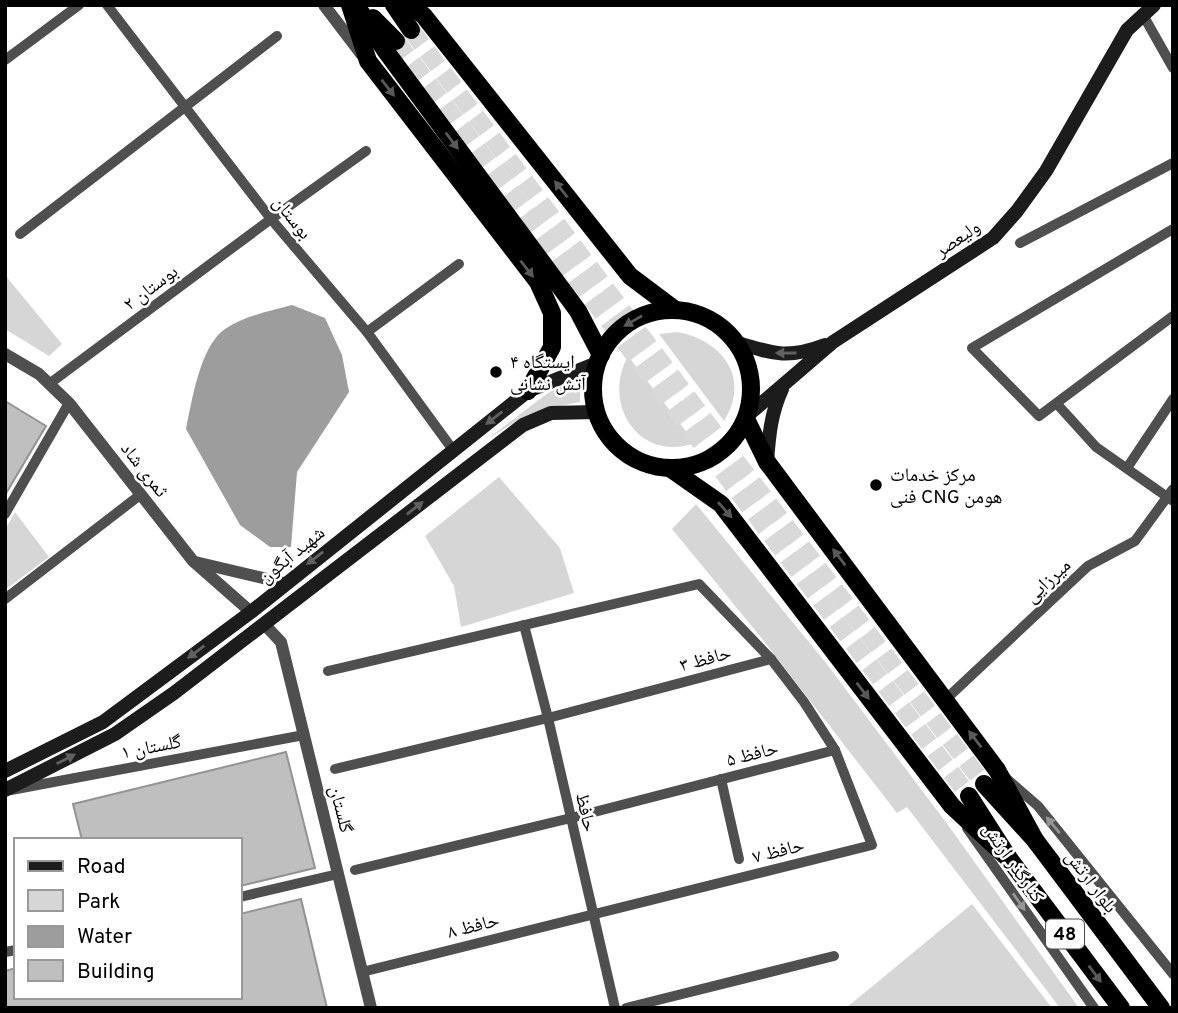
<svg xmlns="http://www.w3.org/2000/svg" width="1178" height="1013" font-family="Overpass,'Noto Naskh Arabic',sans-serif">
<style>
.green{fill:#d6d6d6}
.water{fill:#9d9d9d}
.building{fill:#bfbfbf;stroke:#939393;stroke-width:2}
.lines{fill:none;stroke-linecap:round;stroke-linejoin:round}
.trunk-tunnel{stroke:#d9d9d9;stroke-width:18;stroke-dasharray:18 9;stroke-linecap:butt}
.minor{stroke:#4f4f4f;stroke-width:10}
.tertiary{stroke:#4f4f4f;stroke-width:12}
.secondary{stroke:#1c1c1c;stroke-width:14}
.trunk{stroke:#000;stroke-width:18}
.oneway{fill:#595959}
.oneway2{fill:#606060}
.oneway3{fill:#959595}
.poi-dot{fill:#000;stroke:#fff;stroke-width:2.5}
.labels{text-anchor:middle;stroke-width:5;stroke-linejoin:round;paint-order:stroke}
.shield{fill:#fff;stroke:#4c4c4c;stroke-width:2}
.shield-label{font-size:18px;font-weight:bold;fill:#000}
.street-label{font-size:19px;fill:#000;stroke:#fff}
.poi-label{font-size:19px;fill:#000;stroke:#fff;text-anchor:start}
</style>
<rect width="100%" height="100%" fill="#fff"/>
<g class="green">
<polygon points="5,275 62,344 49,356 5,329"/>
<path d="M677,332C722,340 751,378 724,421L659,334Z"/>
<path d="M628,356L695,443C640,463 601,405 628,356Z"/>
<path d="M584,374L580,386V402C537,410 523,416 486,440L548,393Z"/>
<polygon points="499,477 560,548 574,593 461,627 454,586 425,536"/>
<polygon points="696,504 826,663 948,825 1079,1008 1060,1008 907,807 897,813 759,635 672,529"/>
<polygon points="15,512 49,557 5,590 5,530"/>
<polygon points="972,904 1052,1008 846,1008"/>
</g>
<path class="water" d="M292,305L325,318L342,355L349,392L297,472L291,547H270L240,525L186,429C192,401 200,346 225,329C245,316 269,311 292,305Z"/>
<g class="building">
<polygon points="5,401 46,426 5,495"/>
<polygon points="286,752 315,868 240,886 240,840 82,840 73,804"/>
<polygon points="301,899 327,1008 5,1008 5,971 16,968 16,997 240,997 240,914"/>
</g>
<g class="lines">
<g class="trunk-tunnel">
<polyline points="411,30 713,431 984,784"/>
<polyline points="396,41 969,796"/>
</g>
<g class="minor">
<polyline points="107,5 271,219 367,332 453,450"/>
<polyline points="1143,15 1173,68"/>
<polyline points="5,60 79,5"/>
<polyline points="1173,229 972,348 1039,416 1173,316"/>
<polyline points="20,234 277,36"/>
<polyline points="1020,243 1173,163"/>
<polyline points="367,332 459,264"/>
<polyline points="49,384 271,219 366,151"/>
<polyline points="1057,404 1096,447 1173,501"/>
<polyline points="1127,468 1173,399"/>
<polyline points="5,514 69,403"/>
<polyline points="5,599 140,495"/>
<polyline points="524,625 548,718 615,1008"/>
<polyline points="328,671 699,584 771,659 548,718 335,769"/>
<polyline points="945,700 1088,566 1135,541 1173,489"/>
<polyline points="721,779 739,859"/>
<polyline points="1007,779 1038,806 1173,974"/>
<polyline points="11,790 304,735"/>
<polyline points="967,828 1094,1008"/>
<polyline points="355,870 571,818 835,750 804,702 771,659"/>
<polyline points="240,897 338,874"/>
<polyline points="5,952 16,950"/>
<polyline points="362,972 872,845 835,750"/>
<polyline points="626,1008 834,956"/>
</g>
<g class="tertiary">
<polyline points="324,5 362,55"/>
<polyline points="5,354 39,374 69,403 193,561 251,612"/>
<polyline points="195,562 284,583"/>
<polyline points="264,624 281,642 371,1008"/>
</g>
<g class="secondary">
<path d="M738,343C774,354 788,359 825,345"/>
<polyline points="748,415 833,342 993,238 1017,211 1046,171 1127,30 1154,5"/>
<path d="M767,462C769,435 771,413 782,389"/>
<polyline points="5,771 103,722 251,612 528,391 597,363"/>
<polyline points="5,790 115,734 174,693 523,425 551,413 596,412"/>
</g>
<g class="trunk">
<polyline points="350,5 368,61 538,282 552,313 552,347 528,391"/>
<polyline points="394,5 411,30"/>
<polyline points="411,5 424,16 630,276 674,309"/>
<polyline points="358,8 385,50 578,311 601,355"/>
<polyline points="373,18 396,41"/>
<circle cx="672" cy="389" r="79"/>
<polyline points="746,419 767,462 997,770 1035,840"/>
<polyline points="671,469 721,504 952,806 1010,860"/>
<polyline points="984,784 1035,840 1161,1008"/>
<polyline points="969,796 1010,860 1121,1008"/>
</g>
</g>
<defs><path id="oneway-solid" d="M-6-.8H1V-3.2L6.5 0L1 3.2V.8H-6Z" transform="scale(1.75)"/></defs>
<g class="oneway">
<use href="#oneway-solid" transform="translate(388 88) rotate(52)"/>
<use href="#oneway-solid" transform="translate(452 141) rotate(53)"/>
<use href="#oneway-solid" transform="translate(561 189) rotate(-128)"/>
<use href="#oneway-solid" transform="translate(527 269) rotate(52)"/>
<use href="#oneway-solid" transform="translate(633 321) rotate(150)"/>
<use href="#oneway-solid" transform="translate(725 510) rotate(49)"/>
<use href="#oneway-solid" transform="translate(839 557) rotate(-127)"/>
<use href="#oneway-solid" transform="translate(863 691) rotate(53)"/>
<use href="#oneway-solid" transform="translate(975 739) rotate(-127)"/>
<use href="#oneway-solid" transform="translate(1095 974) rotate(53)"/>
</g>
<g class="oneway2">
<use href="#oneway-solid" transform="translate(786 353) rotate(180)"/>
<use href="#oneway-solid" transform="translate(494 418) rotate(142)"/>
<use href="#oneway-solid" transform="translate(415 508) rotate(-38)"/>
<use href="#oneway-solid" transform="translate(315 558) rotate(142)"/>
<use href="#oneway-solid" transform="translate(196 652) rotate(143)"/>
<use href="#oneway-solid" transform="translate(66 759) rotate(-27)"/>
</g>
<g class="oneway3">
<use href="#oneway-solid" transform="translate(1053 825) rotate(-130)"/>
<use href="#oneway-solid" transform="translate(1019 902) rotate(55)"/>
</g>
<g class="poi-dot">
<circle cx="496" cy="372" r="7"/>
<circle cx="876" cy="485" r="7"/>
</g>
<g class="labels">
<rect class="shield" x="1046" y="919.5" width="38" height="29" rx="5"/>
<g class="shield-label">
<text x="1065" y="940">48</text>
</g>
<g class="street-label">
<text transform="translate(293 217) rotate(51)" y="7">بوستان</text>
<text transform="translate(957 238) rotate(-34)" y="7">ولیعصر</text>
<text transform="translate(150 287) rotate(-37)" y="7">بوستان ۲</text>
<text transform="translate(145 469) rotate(52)" y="7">ثمری شاد</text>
<text transform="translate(291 554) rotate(-39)" y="7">شهید آبگون</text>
<text transform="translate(1047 580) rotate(-43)" y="7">میرزایی</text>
<text transform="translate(705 658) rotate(-15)" y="7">حافظ ۳</text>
<text transform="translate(151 746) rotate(-11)" y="7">گلستان ۱</text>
<text transform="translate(752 753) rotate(-14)" y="7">حافظ ۵</text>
<text transform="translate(342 809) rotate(76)" y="7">گلستان</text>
<text transform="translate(587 812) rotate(77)" y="7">حافظ</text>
<text transform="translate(778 850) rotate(-14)" y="7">حافظ ۷</text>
<text transform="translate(1014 862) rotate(55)" y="7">کنارگذر ارتش</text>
<text transform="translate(1092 881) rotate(53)" y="7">بلوار ارتش</text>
<text transform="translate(473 925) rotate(-14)" y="7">حافظ ۸</text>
</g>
<g class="poi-label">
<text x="510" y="368">ایستگاه ۴<tspan x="510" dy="22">آتش نشانی</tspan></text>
<text x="890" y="481">مرکز خدمات<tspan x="890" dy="22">فنی CNG هومن</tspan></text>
</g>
</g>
<rect width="1178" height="1013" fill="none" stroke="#000000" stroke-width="14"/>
<rect x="14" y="838" width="228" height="161" fill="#ffffff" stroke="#999999" stroke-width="2"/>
<rect x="28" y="861" width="35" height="10" fill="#1c1c1c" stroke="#999999" stroke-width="2"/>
<text x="77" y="873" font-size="21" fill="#000000">Road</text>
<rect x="28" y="890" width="35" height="21" fill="#d6d6d6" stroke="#999999" stroke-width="2"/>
<text x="77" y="908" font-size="21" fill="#000000">Park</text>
<rect x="28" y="926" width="35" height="21" fill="#9d9d9d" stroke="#999999" stroke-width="2"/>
<text x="77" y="943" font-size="21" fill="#000000">Water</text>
<rect x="28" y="960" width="35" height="21" fill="#bfbfbf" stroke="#999999" stroke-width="2"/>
<text x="77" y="978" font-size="21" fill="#000000">Building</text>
</svg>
